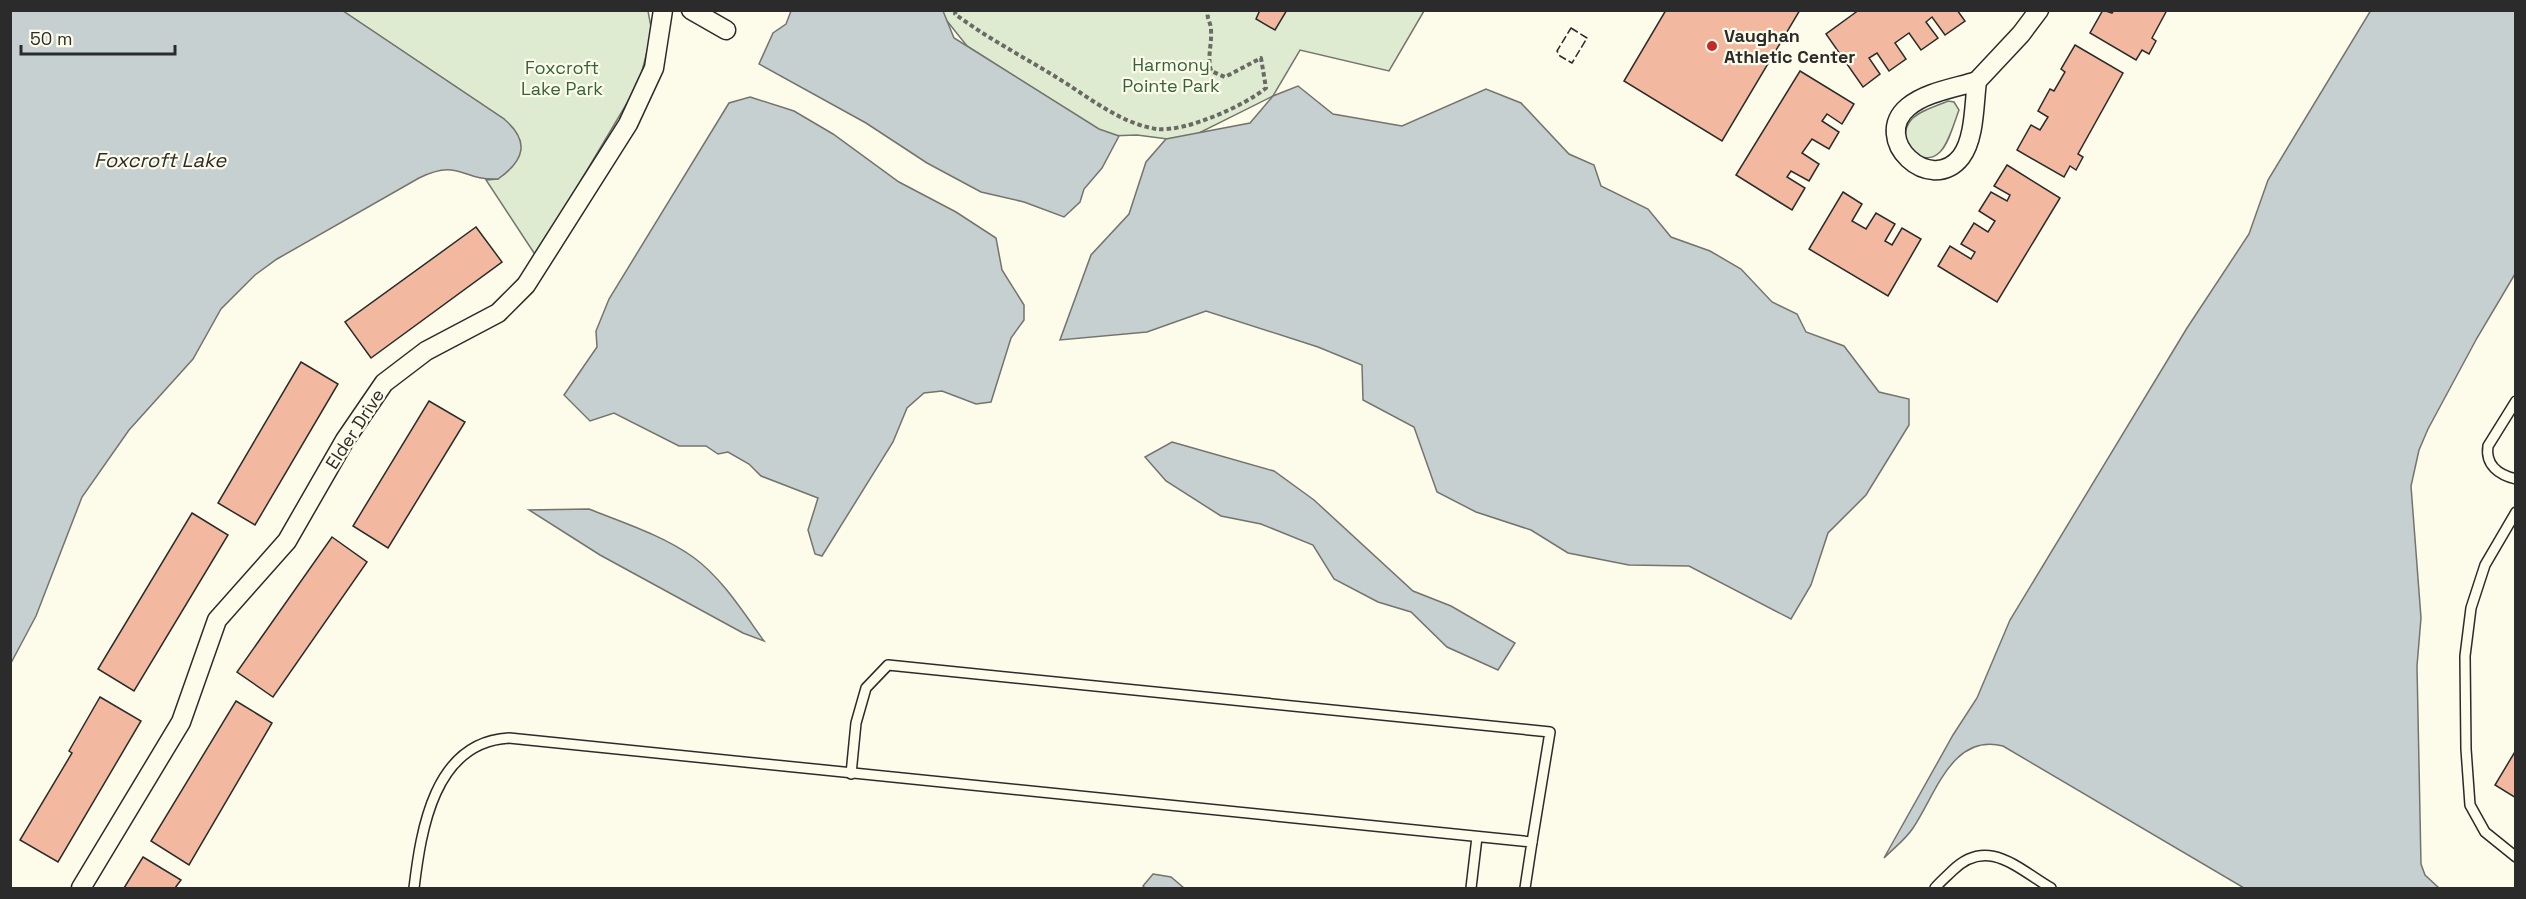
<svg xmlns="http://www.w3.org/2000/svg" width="2526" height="899" font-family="'Space Grotesk',sans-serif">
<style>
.green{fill:#deebd1;stroke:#74746e;stroke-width:1.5}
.water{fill:#c7d0d0;stroke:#74746e;stroke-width:1.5}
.building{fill:#f2b8a0;stroke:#2b2b2b;stroke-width:1.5}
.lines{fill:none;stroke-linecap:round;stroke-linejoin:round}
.service-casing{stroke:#2b2b2b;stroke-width:12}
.minor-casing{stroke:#2b2b2b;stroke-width:21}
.path{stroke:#6a6964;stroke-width:4;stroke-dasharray:4.5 3;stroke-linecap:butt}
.service{stroke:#fdfbea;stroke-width:9}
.minor{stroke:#fdfbea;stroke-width:18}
.fence{stroke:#2b2b2b;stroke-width:1.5;stroke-dasharray:8 3;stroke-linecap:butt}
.poi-dot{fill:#c62828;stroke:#fdfbea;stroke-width:2}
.labels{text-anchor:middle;stroke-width:4.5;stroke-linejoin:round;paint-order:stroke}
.poi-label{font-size:18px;font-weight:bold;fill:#2b2b2b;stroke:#fdfbea;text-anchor:start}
.park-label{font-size:18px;fill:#34623c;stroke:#fdfbea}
.street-label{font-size:18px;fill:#2b2b2b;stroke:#fdfbea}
.water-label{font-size:20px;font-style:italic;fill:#2b2b2b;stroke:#fdfbea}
</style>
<rect width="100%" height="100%" fill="#fdfbea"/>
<g class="green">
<polygon points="343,11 648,11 652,32 639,83 536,256 486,180 498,179 514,164 504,119"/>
<polygon points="939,11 1424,11 1389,71 1300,50 1273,96 1183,141 1137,135 1109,136 967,46"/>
<path d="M1948,101L1954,102L1959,110C1954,123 1949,143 1940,152C1922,170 1893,142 1911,120C1918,111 1937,106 1948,101Z"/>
</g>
<g class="water">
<path d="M11,10L343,11L504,119C530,141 525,160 498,179C461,181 460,158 419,178L277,259L255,275L221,309L193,359L129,430L82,497L36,616L11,663Z"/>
<path d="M2371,10L2515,11V274L2477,338L2428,429L2419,450L2411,486L2421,618L2417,666L2421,864L2425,875L2439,888H2244L2003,746C1952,733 1936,794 1913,828C1906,839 1894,848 1884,858L1953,735L1977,698L2010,620L2187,328L2249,234L2268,180Z"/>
<polygon points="791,11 943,11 954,38 1099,129 1119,136 1102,168 1084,189 1080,202 1064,217 1024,202 981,192 927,163 866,123 759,64 773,33 786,24"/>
<polygon points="1298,86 1333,114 1402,126 1486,89 1521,103 1569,154 1594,165 1601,186 1648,209 1671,237 1710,251 1741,269 1772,302 1797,314 1806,332 1844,346 1879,392 1909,399 1909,425 1866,495 1828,533 1811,585 1791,619 1689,566 1629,565 1568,553 1531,530 1476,512 1437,492 1414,427 1363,400 1362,365 1318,347 1206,311 1147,332 1060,340 1091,255 1129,214 1146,162 1166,139 1250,123 1273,96"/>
<polygon points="750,97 794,111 833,134 899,182 956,212 996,238 1002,270 1024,305 1024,320 1011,338 991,402 976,404 942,391 924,393 907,408 893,442 822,556 815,554 808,530 818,498 761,476 749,464 728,452 718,454 706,446 679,446 614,413 590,421 564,395 597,347 596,331 609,299 729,103"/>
<polygon points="1172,442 1274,471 1314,500 1413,591 1451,606 1515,643 1498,670 1447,647 1411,612 1378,602 1334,579 1313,545 1261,524 1221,516 1166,481 1145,457"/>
<path d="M589,509C624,523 662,535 693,557C722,578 743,612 764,641L743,633L600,555L529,510Z"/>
<polygon points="1153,874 1171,877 1184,888 1145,888 1143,886"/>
</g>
<g class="building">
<polygon points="1260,10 1287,10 1275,30 1256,19"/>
<polygon points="1666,10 1800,10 1722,141 1624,81"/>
<polygon points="1859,10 1957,10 1965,21 1945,35 1932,17 1926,22 1938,38 1921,50 1909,33 1895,43 1906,59 1889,71 1877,53 1869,58 1880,74 1863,87 1826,34"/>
<polygon points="2103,10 2112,13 2114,10 2167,10 2152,38 2156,41 2149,54 2142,50 2136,60 2090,33"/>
<polygon points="2075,45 2123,73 2078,154 2083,157 2076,170 2070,166 2064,177 2017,150 2031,125 2040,130 2048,117 2038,111 2050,89 2054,91 2065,72 2061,69"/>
<polygon points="1800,71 1854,104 1842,124 1827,114 1822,121 1839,132 1829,149 1812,139 1802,153 1819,164 1809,181 1791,171 1787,177 1805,188 1792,210 1736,175"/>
<polygon points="2007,165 2060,198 1997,302 1938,266 1950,246 1971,259 1975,252 1961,244 1974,223 1988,232 1995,221 1979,211 1991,192 2007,201 2010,195 1994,186"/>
<polygon points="1843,192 1862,204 1852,221 1866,229 1876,213 1895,224 1885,241 1892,245 1902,228 1921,239 1888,296 1809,249"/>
<polygon points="476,227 502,262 371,358 345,322"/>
<polygon points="301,362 338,384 255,525 218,503"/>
<polygon points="429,401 465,422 388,548 353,526"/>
<polygon points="192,513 228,535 134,691 98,669"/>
<polygon points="332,537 367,562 273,697 237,672"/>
<polygon points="100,697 141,721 58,862 20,840 72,753 69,751"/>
<polygon points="236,701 272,723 189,865 151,841"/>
<polygon points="2516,750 2516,798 2495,785"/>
<polygon points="143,857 181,880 175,888 124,888"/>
</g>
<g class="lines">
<g class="service-casing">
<g id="service">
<path d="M2516,401L2488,446C2485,465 2499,475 2516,479"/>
<polyline points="2516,512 2485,565 2471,608 2465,656 2466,749 2470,805 2485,832 2516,857"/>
<polyline points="851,774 856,723 866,688 888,665 1550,732 1532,842"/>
<path d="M414,888C421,830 434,742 509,738L1532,842L1525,888"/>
<polyline points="1471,888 1477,837"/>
<path d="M1935,888C1940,882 1946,877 1952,871C1987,836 2017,868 2051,888"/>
</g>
</g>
<g class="minor-casing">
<g id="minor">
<polyline points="691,10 726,30"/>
<path d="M1977,81C1974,103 1975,139 1961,157C1930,196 1870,139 1908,107C1926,92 1955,88 1977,81Z"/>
<polyline points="1977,81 2021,34 2039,10"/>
<polyline points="81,888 181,722 217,620 287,541 345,440 384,383 426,351 498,313 526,285 628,124 654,68 663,10"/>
</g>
</g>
<path class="path" d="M956,10L955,14C987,38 1022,56 1056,77C1086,95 1120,124 1157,129C1186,132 1244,106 1266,88L1261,58L1225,77L1211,71C1207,56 1212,45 1211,30C1211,22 1206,19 1208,10"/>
<use href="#service" class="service"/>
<use href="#minor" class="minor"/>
<polygon class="fence" points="1571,28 1587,38 1572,63 1560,56 1557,51"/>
</g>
<circle class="poi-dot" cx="1712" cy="46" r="6"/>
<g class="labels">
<g class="poi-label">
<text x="1724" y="42">Vaughan<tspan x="1724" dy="21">Athletic Center</tspan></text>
</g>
<g class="park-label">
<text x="1171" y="71">Harmony<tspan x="1171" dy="21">Pointe Park</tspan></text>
<text x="562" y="74">Foxcroft<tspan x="562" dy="21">Lake Park</tspan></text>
</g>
<g class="street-label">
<text transform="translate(355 429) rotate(-57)" y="6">Elder Drive</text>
</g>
<g class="water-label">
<text x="160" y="167">Foxcroft Lake</text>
</g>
</g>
<rect width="2526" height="899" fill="none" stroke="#2b2b2b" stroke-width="24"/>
<path d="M21 45v9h154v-9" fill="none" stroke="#2b2b2b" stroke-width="3"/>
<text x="30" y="45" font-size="18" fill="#2b2b2b" stroke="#fdfbea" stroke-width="4.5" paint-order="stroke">50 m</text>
</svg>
